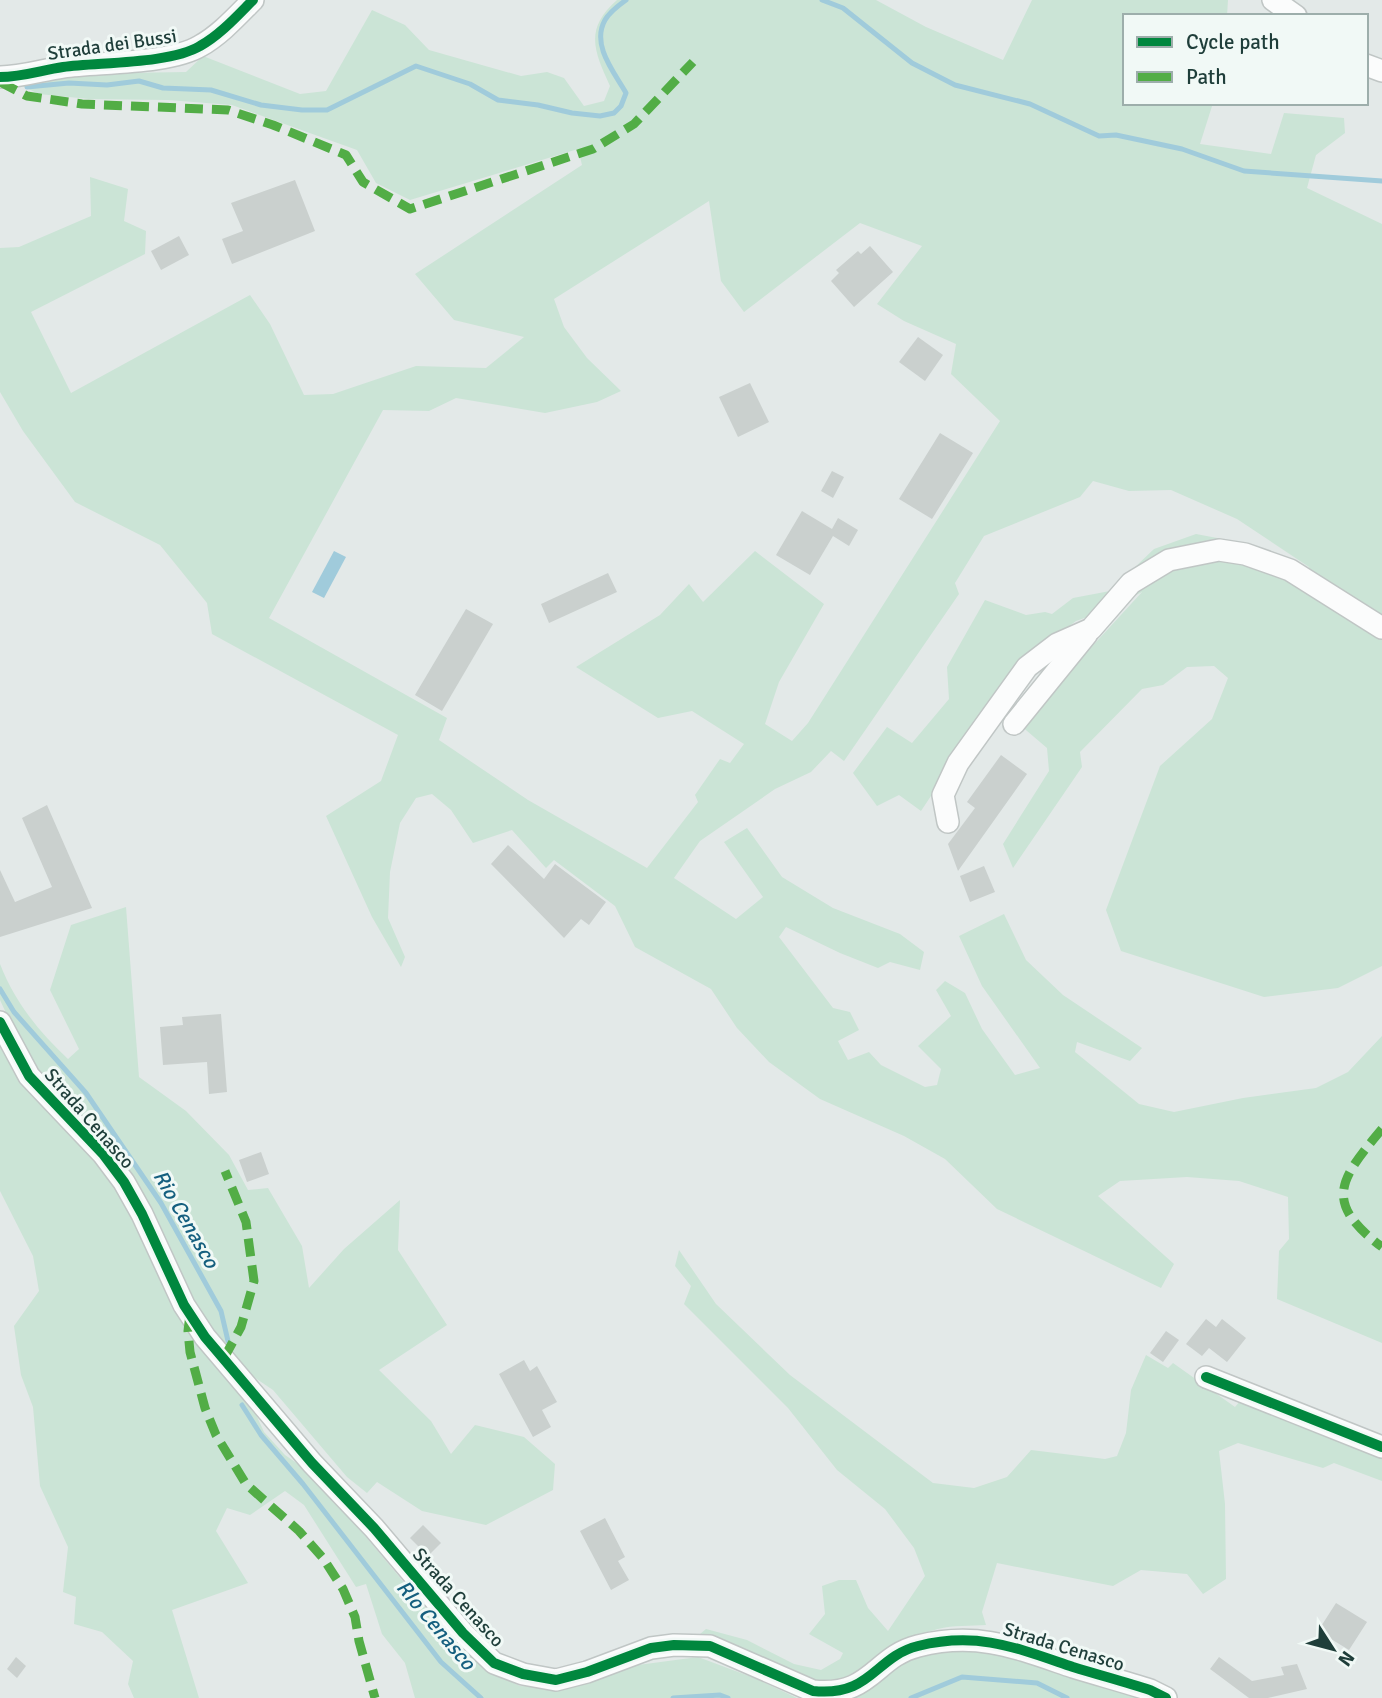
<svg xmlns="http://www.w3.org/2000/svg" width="1382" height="1698" font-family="Signika,sans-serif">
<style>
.green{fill:#cbe4d6;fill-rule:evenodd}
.water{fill:#a0cbdb}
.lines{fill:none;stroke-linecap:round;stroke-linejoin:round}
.stream{stroke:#a0cbdb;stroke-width:5}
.building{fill:#cad0ce}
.minor-casing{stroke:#c0c6c5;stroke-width:24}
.minor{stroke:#fbfcfc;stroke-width:21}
.quiet{stroke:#52ad46;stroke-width:9;stroke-dasharray:18 9;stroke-linecap:butt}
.cycleway-casing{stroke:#f1f9f6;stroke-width:15}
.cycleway{stroke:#00873e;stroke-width:10}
.labels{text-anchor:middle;stroke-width:6;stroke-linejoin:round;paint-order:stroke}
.street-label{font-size:19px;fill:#1f3e3a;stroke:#f1f9f6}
.water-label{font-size:21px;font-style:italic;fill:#155f7f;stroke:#f1f9f6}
</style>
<rect width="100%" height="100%" fill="#e3e9e8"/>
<g class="green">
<path d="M617,0H876L926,27L1003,60L1032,0H1228L1227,16H1125V103H1213L1200,144L1271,154L1284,113L1344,118L1345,133L1316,155L1307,188L1382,224V621L1311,575L1309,567L1237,519L1171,490L1129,491L1093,481L1080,497L984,536L955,583L959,594L844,761L831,751L811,772L775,789L700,841L674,878L736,919L763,897L724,842L747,828L782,877L833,908L900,934L924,952L920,970L890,962L878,968L840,953L786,927L779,937L833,1008L850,1012L859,1030L838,1041L848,1060L869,1052L881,1065L925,1087L937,1085L941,1069L918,1046L951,1016L936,990L945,981L965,993L982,1029L1015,1075L1040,1068L982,986L959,936L1004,914L1026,960L1063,995L1142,1048L1130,1061L1077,1042L1075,1052L1139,1104L1174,1112L1243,1098L1316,1088L1348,1072L1382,1036V1343L1277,1299L1279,1251L1289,1239L1288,1197L1239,1181L1187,1177L1120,1181L1098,1196L1174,1264L1161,1288L997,1209L945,1159L904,1136L820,1099L769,1062L737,1028L711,989L635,947L615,906L554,860L546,868L512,830L473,843L451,810L432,794L416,798L400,823L390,872L388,918L405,957L401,967L372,917L326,816L381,781L398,735L212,634L207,603L160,545L75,502L23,431L0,392V248L19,247L91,216L90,177L128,189L124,221L146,231L145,254L31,312L71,393L250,295L270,324L304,395L333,394L416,366L486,368L524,337L454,320L415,274L582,165L578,149L410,200L376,183L357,150L232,105L168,100L89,99L39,94L20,85L62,74L186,72L203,56L300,94L326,91L372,10L405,25L429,50L521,76L547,72L564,78L584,106L604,101L610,86C594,51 584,29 617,0ZM709,201L721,281L744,312L860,223L922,246L877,304L904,321L956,344L951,374L1000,421L808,723L792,741L765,724L779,682L824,604L755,551L703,602L689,584L660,615L576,667L658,718L692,711L744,744L730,763L720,759L695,795L698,802L647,868L528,800L439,740L447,718L269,618L383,410L429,411L456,398L545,413L597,402L621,391L587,358L564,327L554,299Z"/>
<polygon points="1196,534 1233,541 1291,565 1340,610 1382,639 1382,966 1338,988 1264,997 1121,951 1106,910 1160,766 1212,719 1228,678 1214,666 1187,667 1163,685 1142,689 1080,752 1082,767 1013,868 1003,844 1049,771 1047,748 1020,725 1142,592 1107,610 1076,621 1018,665 921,811 899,795 877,806 853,773 887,727 912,743 949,699 947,667 985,600 1026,615 1045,612 1052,614 1073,598 1110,591 1154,549"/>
<path d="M126,907L139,1077L186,1111L229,1155L248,1190L268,1188L302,1246L309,1288L344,1249L400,1200L398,1250L447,1325L379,1370L431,1421L451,1454L475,1425L524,1437L555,1464L553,1490L486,1525L422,1511L377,1482L367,1493L347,1477L273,1390L249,1374L217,1340L191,1302L152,1215L34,1073L0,1000V964C15,1002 38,1031 68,1059L79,1049L50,990L71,925Z"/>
<polygon points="0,1032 100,1158 248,1397 264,1432 285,1455 307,1470 351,1519 442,1628 489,1672 520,1686 566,1688 638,1665 698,1657 757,1679 797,1698 415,1698 405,1663 382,1634 366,1584 356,1587 304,1505 285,1491 250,1515 227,1508 216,1531 248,1583 172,1610 199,1698 134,1698 128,1684 133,1661 102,1632 74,1624 76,1597 63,1592 68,1547 40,1486 33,1407 21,1375 14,1326 39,1291 33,1256 0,1191"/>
<path d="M679,1250L716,1304L790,1375L933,1483L974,1488L1007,1477L1031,1450L1105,1459L1117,1456L1126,1433L1131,1390L1146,1355L1168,1368L1173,1363L1235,1407L1241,1400L1382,1455V1481L1334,1463L1323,1468L1238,1443L1219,1451L1225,1504L1226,1579L1203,1594L1187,1574L1141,1570L1113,1586L997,1563L982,1612L986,1625C971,1626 953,1625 938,1629C900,1638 863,1682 827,1684C797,1685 724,1651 693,1640L706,1629L747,1640L794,1664L821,1670L840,1659L843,1653L809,1634L825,1614L822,1586L839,1580H856L868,1608L888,1631L925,1576L914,1548L885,1509L837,1470L788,1408L684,1304L691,1286L675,1266Z"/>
<polygon points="996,1647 1155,1698 839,1698 916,1653"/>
</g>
<polygon class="water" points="334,551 346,557 324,598 312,592"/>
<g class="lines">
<g class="stream">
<polyline points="822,0 843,8 912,63 955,85 1030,104 1099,136 1116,135 1182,149 1244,171 1382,181"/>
<path d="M27,87L69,83L107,85L139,81L163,88L211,90L261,105L302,110H327L416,66L470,84L498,100L538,105L572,113L600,116L614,113L621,106L626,93C614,72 591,45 605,20C609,13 619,5 626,0"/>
<polyline points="0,989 14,1012 86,1093 161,1203 221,1311 228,1341"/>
<polyline points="242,1405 261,1435 303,1484 441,1662 481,1698"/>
<polyline points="673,1698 720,1695 728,1698"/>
<polyline points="911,1698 962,1677 1037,1683 1067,1698"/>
</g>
</g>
<g class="building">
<polygon points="295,180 315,231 232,264 222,239 243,231 231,203"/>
<polygon points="179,236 189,255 161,270 151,251"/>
<polygon points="870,246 893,272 854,307 831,281 839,273 836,270 858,251 861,254"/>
<polygon points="918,337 943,355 925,381 899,362"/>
<polygon points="750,383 769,422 738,437 719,397"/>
<polygon points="940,433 973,453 932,519 899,499"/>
<polygon points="832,471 844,477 833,498 821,491"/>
<polygon points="802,511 832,529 838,518 858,530 849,546 833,536 810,575 776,555"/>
<polygon points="608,573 617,592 549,623 541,604"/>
<polygon points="466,609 493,624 442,711 415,695"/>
<polygon points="1001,755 1027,774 958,871 948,844 975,808 967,802"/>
<polygon points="47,805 92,908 0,937 0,870 15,902 52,887 22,818"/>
<polygon points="508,845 544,879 555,864 606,902 589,925 581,919 564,938 491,864"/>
<polygon points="984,866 995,892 970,902 960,876"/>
<polygon points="221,1014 227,1092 209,1094 207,1062 163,1065 160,1027 183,1025 182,1017"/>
<polygon points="261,1152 269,1174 247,1182 239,1160"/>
<polygon points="1206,1319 1216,1327 1222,1319 1246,1338 1227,1362 1209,1348 1202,1356 1186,1344"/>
<polygon points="1166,1331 1179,1340 1163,1362 1150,1353"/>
<polygon points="524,1360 530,1371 537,1366 557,1402 542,1410 551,1427 533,1437 499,1374"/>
<polygon points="605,1518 625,1557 618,1561 629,1580 611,1590 580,1531"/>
<polygon points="423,1525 441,1543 428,1556 410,1538"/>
<polygon points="1336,1603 1367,1622 1349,1650 1318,1631"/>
<polygon points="16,1657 26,1666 17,1678 7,1669"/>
<polygon points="1219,1657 1252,1681 1284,1675 1281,1667 1297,1664 1307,1689 1268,1698 1249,1698 1210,1669"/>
</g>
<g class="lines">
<g class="minor-casing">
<g id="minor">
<polyline points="1273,0 1296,16"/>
<polyline points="1366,65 1382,71"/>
<path d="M0,77C22,77 42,70 63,67C100,62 170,64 200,46C220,35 237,16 253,0"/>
<polyline points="1014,724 1087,634"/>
<polyline points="948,822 943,795 958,763 1027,667 1057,644 1091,629 1131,583 1169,560 1219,550 1245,554 1290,570 1382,628"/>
<path d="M0,1022L29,1076L103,1154L124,1182L142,1214L184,1305L205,1337L312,1463L374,1528L463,1633L494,1663L523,1674L556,1680L587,1672L651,1648L674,1645L710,1646L813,1691C872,1697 874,1657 918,1646C978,1631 1017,1648 1073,1667C1099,1675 1125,1682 1150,1690L1166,1698"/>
<polyline points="1206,1377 1382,1447"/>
</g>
</g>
<use href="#minor" class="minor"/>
<g class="quiet">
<polyline points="0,82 27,96 82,104 228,110 273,125 346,155 363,182 410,209 593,149 634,124 693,62"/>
<path d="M1382,1129C1340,1179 1322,1202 1382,1247"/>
<polyline points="190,1314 188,1331 190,1352 205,1408 216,1435 246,1484 299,1531 323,1558 343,1589 355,1617 359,1641 375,1698"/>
<polyline points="224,1358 241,1327 254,1281 246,1222 225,1171"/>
</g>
<g class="cycleway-casing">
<g id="cycleway">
<path d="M0,77C22,77 42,70 63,67C100,62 170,64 200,46C220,35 237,16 253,0"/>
<path d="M0,1022L29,1076L103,1154L124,1182L142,1214L184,1305L205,1337L312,1463L374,1528L463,1633L494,1663L523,1674L556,1680L587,1672L651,1648L674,1645L710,1646L813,1691C872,1697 874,1657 918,1646C978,1631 1017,1648 1073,1667C1099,1675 1125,1682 1150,1690L1166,1698"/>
<polyline points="1206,1377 1382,1447"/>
</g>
</g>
<use href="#cycleway" class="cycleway"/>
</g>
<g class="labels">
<g class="street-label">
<text transform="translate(112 44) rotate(-8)" y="7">Strada dei Bussi</text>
<text transform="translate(90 1118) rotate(49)" y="7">Strada Cenasco</text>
<text transform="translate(459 1597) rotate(48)" y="7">Strada Cenasco</text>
<text transform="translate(1064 1646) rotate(17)" y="7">Strada Cenasco</text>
</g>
<g class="water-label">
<text transform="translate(186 1219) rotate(60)" y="7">Rio Cenasco</text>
<text transform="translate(436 1625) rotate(50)" y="7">RIo Cenasco</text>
</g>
</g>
<rect x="1123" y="14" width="245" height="91" fill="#f1f9f6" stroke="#9daeab" stroke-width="2"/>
<rect x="1137" y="37" width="35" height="10" fill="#00873e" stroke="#9daeab" stroke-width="2"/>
<text x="1186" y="49" font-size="21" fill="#1f3e3a">Cycle path</text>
<rect x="1137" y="72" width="35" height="10" fill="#52ad46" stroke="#9daeab" stroke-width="2"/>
<text x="1186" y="84" font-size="21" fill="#1f3e3a">Path</text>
<g transform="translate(1333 1649) rotate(126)" stroke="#f1f9f6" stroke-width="5" paint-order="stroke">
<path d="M0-5L12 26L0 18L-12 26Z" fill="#1f3e3a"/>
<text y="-10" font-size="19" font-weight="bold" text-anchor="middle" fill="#1f3e3a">N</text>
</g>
</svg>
